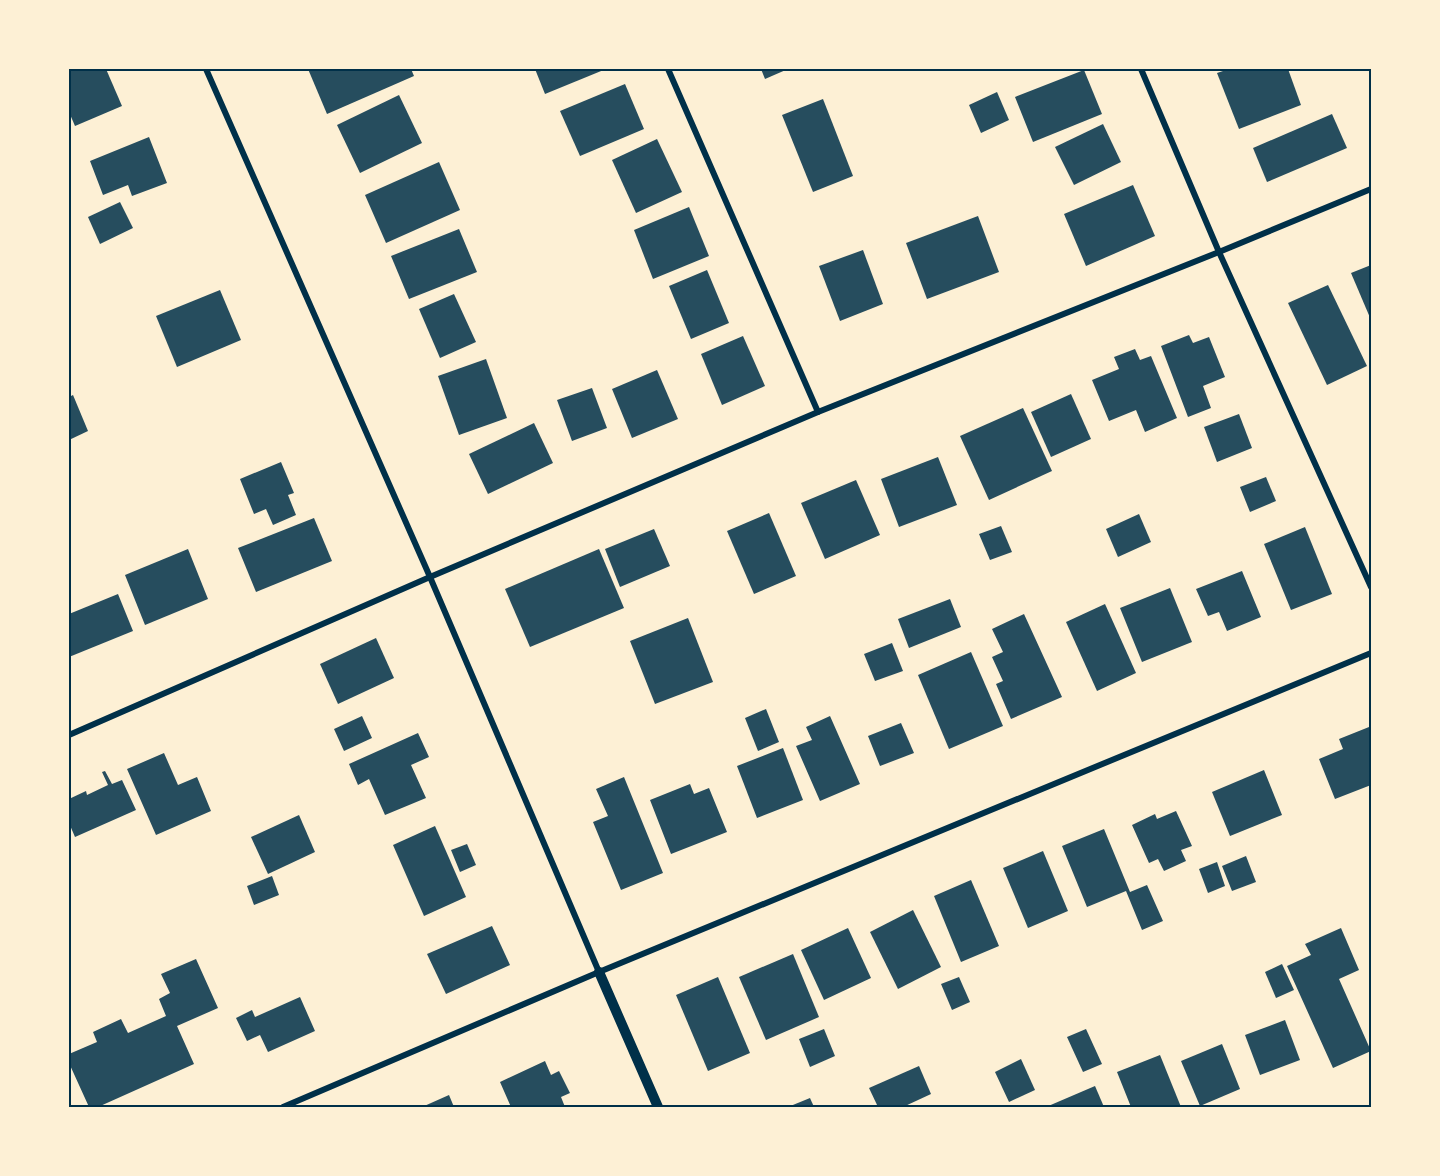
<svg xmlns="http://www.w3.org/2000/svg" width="1440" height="1176" font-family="'Nunito Sans',sans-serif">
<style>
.building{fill:#264d5e}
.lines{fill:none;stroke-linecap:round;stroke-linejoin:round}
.minor{stroke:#003049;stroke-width:6}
.tertiary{stroke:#003049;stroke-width:10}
.neatline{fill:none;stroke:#003049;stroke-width:2}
</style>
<rect width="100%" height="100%" fill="#fdf0d5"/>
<g class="building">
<polygon points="69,69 106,69 122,106 75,126 69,112"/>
<polygon points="308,69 411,69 414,76 327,114"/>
<polygon points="535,69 606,69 545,94"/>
<polygon points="761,69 788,69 765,79"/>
<polygon points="1229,69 1288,69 1301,105 1239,129 1217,73"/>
<polygon points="1084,70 1102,114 1033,142 1015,97"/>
<polygon points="625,84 644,129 580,156 560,111"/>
<polygon points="997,92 1009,120 981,133 969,105"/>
<polygon points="399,95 422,143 360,173 337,125"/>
<polygon points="823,99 853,176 813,192 782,115"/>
<polygon points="1332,114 1347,148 1267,182 1253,148"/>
<polygon points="1103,124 1121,162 1074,185 1055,147"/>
<polygon points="149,137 167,183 132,196 128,185 103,195 90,161"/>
<polygon points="657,139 682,192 636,213 612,160"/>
<polygon points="439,162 460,210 386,243 365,195"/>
<polygon points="1133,185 1155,236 1086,266 1064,214"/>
<polygon points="120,202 133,228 100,244 88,217"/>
<polygon points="689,207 709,256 653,279 634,230"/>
<polygon points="978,216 999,272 927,299 906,243"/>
<polygon points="459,229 477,272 409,299 391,256"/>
<polygon points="863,250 883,304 840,321 819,266"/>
<polygon points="1371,265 1371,320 1351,273"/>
<polygon points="707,270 729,323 691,339 669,286"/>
<polygon points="1328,285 1367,366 1327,385 1288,303"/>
<polygon points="220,290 241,340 177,367 156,316"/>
<polygon points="454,294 476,342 440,358 419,309"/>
<polygon points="1189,335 1193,343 1209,337 1225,377 1203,386 1211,408 1188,417 1161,346"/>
<polygon points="743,336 765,386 722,405 701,354"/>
<polygon points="1135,349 1140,360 1151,356 1177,418 1145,432 1136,410 1109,421 1092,380 1119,369 1114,357"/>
<polygon points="486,359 507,418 459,435 438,376"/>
<polygon points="657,370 678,419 632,438 612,389"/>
<polygon points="592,388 607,428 572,441 557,400"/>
<polygon points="1071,394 1091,439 1051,457 1031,412"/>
<polygon points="73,395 88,431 69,440 69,397"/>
<polygon points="1023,408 1052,471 989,500 960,436"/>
<polygon points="1239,414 1252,448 1217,462 1204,427"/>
<polygon points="534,423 553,463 488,494 469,454"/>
<polygon points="938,457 957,505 899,527 881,479"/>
<polygon points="281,462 294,493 288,495 296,515 273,525 266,509 254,514 240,479"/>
<polygon points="1266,477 1276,501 1250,512 1240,487"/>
<polygon points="856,480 880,535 825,559 801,503"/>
<polygon points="769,513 796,576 754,594 727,531"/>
<polygon points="1139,514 1151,542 1118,557 1106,529"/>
<polygon points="314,518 332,561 256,592 238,548"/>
<polygon points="1001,526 1012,552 990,560 979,534"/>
<polygon points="1305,527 1332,594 1291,610 1264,544"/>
<polygon points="654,529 670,566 620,587 605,549"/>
<polygon points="188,549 208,599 145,625 125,575"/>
<polygon points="599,549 624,608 530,647 505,589"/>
<polygon points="1242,571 1261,617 1227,631 1219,612 1208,616 1196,589"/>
<polygon points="1170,588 1192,642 1142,662 1120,608"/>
<polygon points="118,594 133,631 69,657 69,614"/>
<polygon points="950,599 961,627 909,648 898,619"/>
<polygon points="1105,604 1136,673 1097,691 1066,622"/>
<polygon points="1024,614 1062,697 1011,719 996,684 1003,681 992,657 1003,652 992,629"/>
<polygon points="688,618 713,682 655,704 630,641"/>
<polygon points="376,638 394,678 338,704 320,664"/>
<polygon points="892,643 903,671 875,681 864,654"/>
<polygon points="971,652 1003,726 949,749 918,675"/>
<polygon points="766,709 779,742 758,751 745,718"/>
<polygon points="362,716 372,738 344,751 334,729"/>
<polygon points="830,716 860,784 820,801 796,746 812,740 806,727"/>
<polygon points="901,723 914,753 880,766 868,736"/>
<polygon points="1369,727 1371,733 1371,785 1335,799 1319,759 1343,749 1339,739"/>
<polygon points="418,733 429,757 411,765 426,798 385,815 369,779 358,785 349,764"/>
<polygon points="783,748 803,800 757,818 737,766"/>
<polygon points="164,753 178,785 197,777 211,811 156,835 127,769"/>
<polygon points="1264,770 1282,815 1230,836 1212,792"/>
<polygon points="105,771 112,784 122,780 136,810 75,837 69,823 69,799 86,791 87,795 108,785 102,772"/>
<polygon points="624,777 663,873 621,890 593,822 608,816 596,789"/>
<polygon points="690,784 694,794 709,788 727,832 671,854 650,800"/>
<polygon points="1176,811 1192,846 1181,850 1186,861 1164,871 1158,859 1149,863 1132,825 1155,814 1157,819"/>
<polygon points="299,815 315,852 268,874 251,837"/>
<polygon points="435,826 466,897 424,916 393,845"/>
<polygon points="1104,829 1130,892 1147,885 1163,921 1142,930 1126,891 1087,907 1062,846"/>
<polygon points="467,844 476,865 460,872 451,850"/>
<polygon points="1043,851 1068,911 1028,928 1003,868"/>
<polygon points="1246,856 1256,882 1232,891 1222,866"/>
<polygon points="1217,862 1225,886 1208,893 1199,869"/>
<polygon points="272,876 279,895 254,905 247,886"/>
<polygon points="971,880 999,946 961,962 934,896"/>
<polygon points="913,910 941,967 898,989 870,932"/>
<polygon points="492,926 510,965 446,994 427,954"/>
<polygon points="848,928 871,978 824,1000 801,950"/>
<polygon points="1341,928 1359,970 1339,979 1371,1051 1333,1068 1287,966 1311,955 1305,944"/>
<polygon points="793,954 819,1017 766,1040 739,977"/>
<polygon points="196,959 218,1008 177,1026 194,1064 98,1107 89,1107 69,1063 69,1054 97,1042 93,1032 121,1019 128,1033 166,1016 159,999 170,993 161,974"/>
<polygon points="1282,964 1294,990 1276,998 1265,972"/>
<polygon points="718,977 750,1053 708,1071 676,995"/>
<polygon points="959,977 970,1002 952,1010 941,984"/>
<polygon points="300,997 315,1031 268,1052 260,1035 247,1041 236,1018 252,1010 255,1017"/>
<polygon points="1285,1020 1300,1060 1260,1075 1245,1035"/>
<polygon points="824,1029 835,1056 810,1067 799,1039"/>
<polygon points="1086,1029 1102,1064 1083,1072 1067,1037"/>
<polygon points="1222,1044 1240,1089 1200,1106 1181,1061"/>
<polygon points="1160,1055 1181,1107 1131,1107 1117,1072"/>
<polygon points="1021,1059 1035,1090 1009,1102 995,1072"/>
<polygon points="545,1061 551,1075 559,1071 570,1093 561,1097 565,1107 511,1107 500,1082"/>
<polygon points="919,1066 931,1094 903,1107 878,1107 869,1088"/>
<polygon points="1095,1086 1104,1107 1046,1107"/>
<polygon points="449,1095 454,1107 422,1107"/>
<polygon points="810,1098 814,1107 788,1107"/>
</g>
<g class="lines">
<g class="minor">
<polyline points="206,69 430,577 599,972"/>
<polyline points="668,69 818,412"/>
<polyline points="1141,69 1219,252 1371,587"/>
<polyline points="69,735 430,577 818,412 1219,252 1371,189"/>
<polyline points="283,1107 599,972 1371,653"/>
</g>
<polyline class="tertiary" points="599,972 658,1107"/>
</g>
<rect width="1440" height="1176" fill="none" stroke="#fdf0d5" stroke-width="141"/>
<rect x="70" y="70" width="1300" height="1036" class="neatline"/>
</svg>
